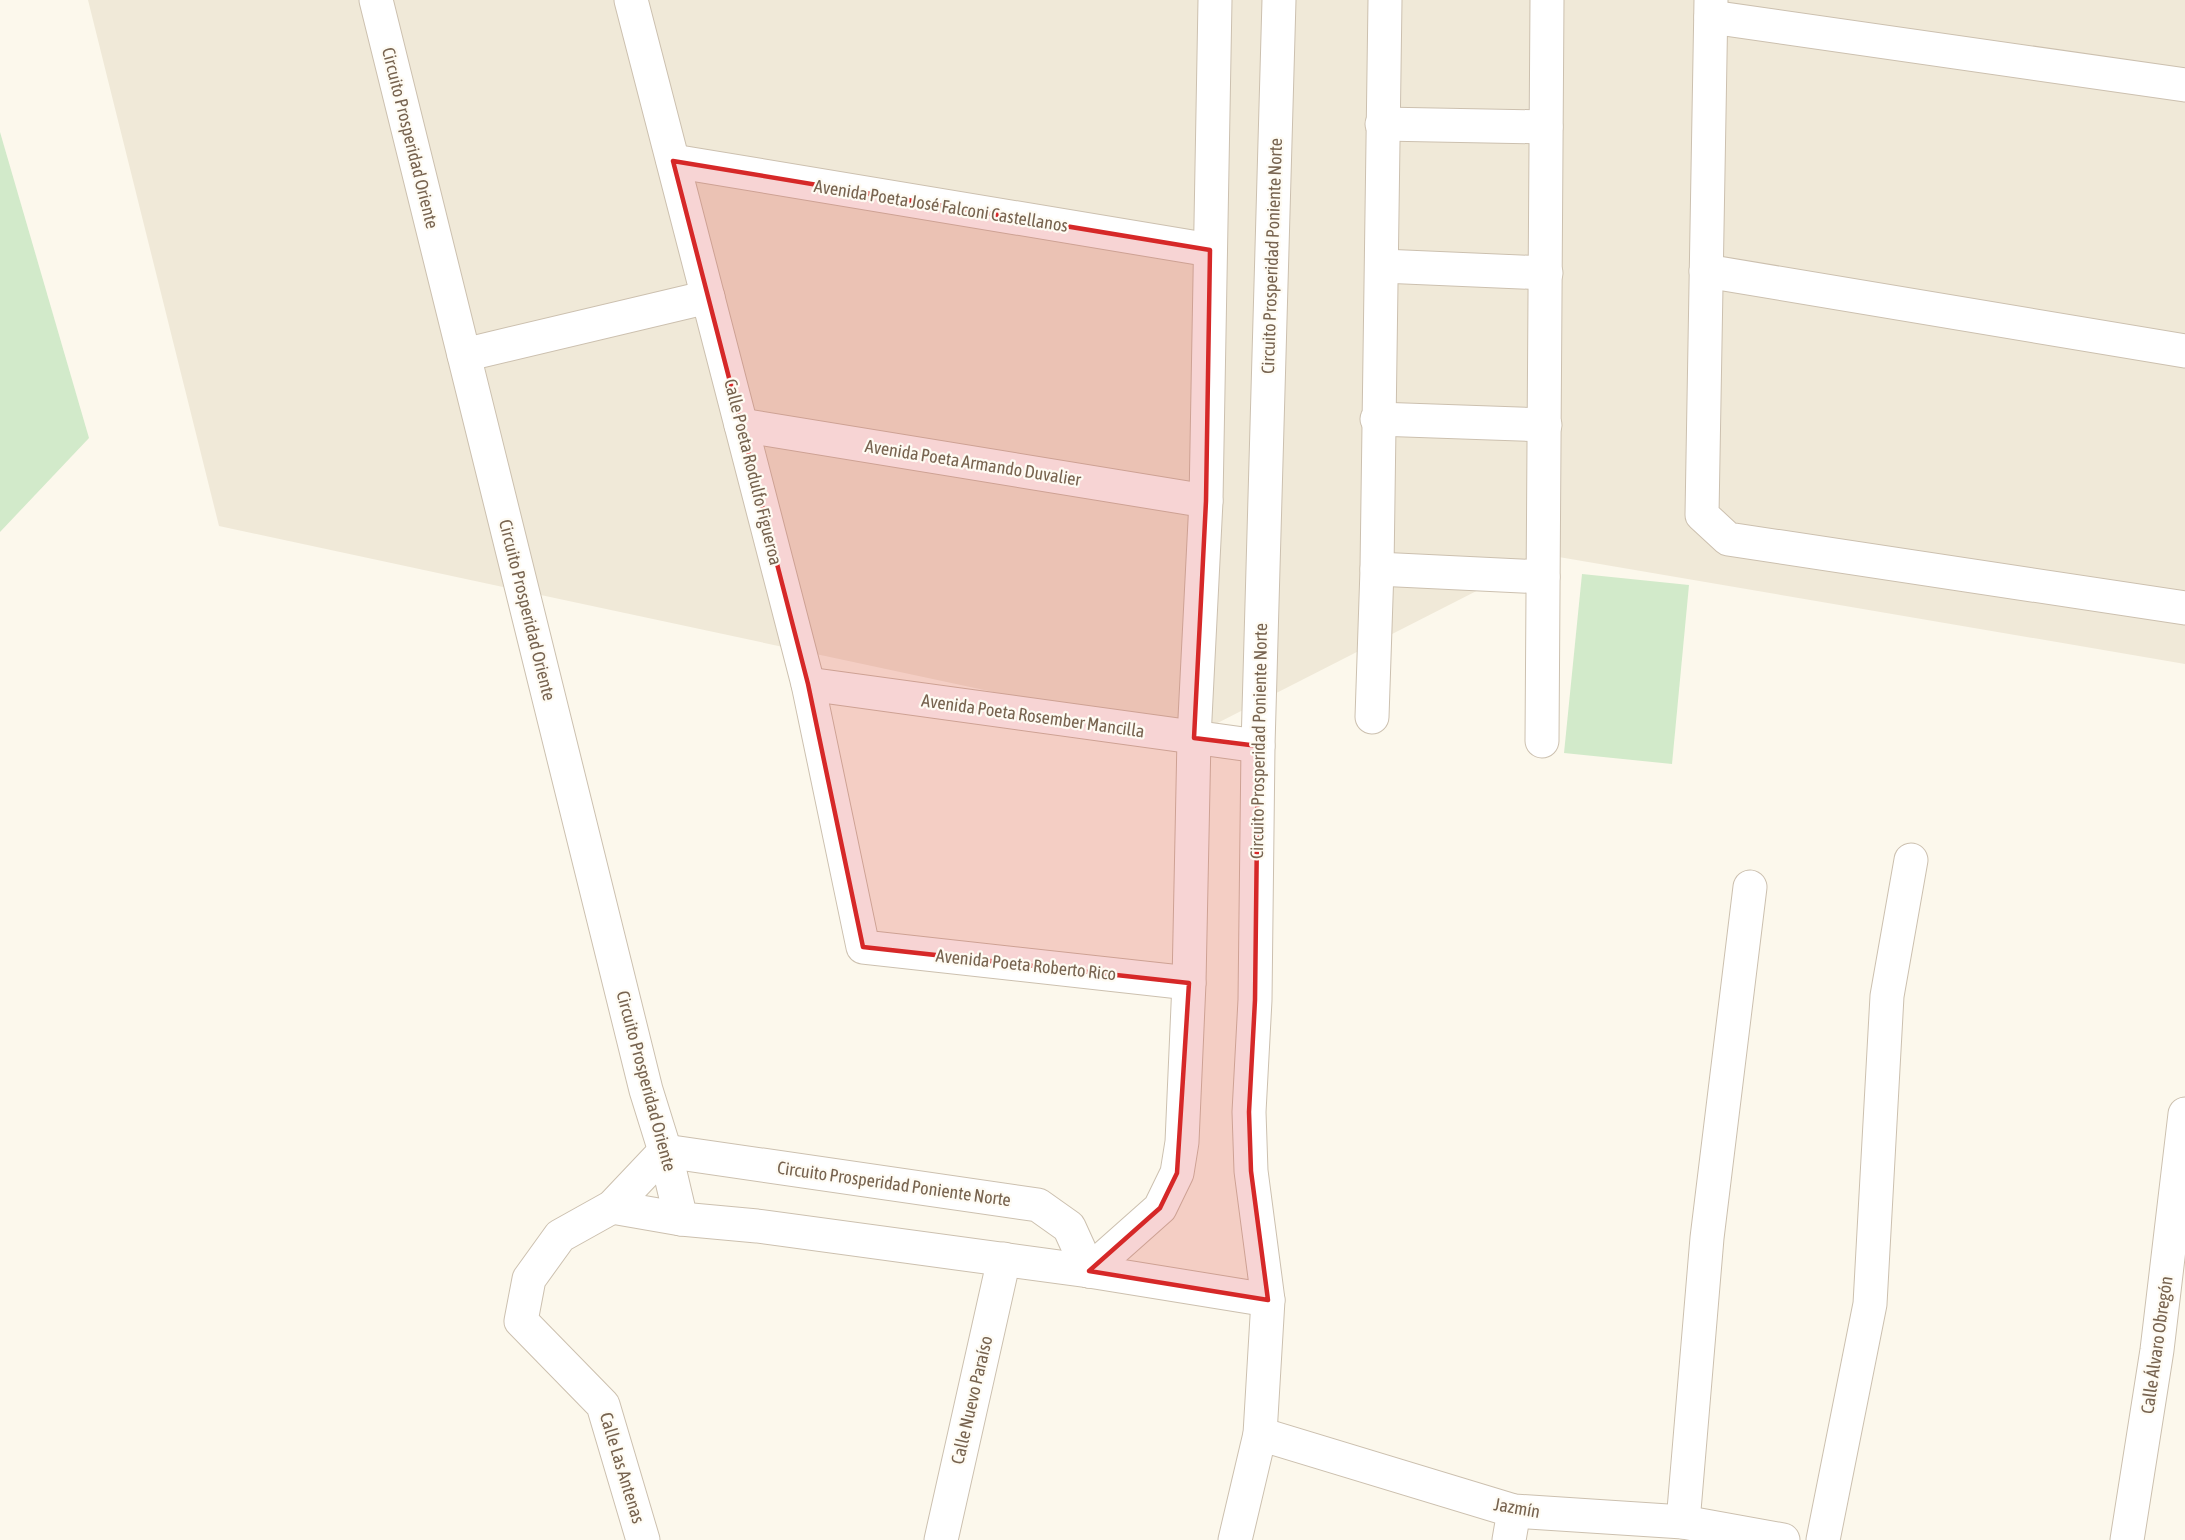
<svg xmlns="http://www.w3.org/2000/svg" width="2185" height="1540" font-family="'Asap Condensed',sans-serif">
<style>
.residential{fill:#f0e9d8}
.green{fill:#d2eaca}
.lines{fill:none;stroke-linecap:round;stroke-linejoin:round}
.pedestrian-casing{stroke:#ccc0af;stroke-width:35}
.minor-casing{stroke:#ccc0af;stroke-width:35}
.tertiary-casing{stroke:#ccc0af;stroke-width:35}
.pedestrian{stroke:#fff;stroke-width:33}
.minor{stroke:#fff;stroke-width:33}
.tertiary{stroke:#fff;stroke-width:33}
.marked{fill:#d62828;fill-opacity:0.2;stroke:#d62828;stroke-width:4.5;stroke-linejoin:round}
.labels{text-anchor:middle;stroke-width:4.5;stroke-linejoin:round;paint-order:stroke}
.street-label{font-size:18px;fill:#77634f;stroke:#fefbf3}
</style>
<rect width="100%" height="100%" fill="#fcf8ec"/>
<polygon class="residential" points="88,0 2185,0 2185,664 1547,555 1194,735 219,526"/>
<g class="green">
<polygon points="0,132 89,438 0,532"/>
<polygon points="1582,574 1689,585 1672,764 1564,753"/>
</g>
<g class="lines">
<g class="pedestrian-casing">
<g id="pedestrian">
<polyline points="1382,124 1546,127"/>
<polyline points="1382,266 1546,273"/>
<polyline points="1377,419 1545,425"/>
<polyline points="1377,569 1543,577"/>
<polyline points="1372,717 1377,569 1385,0"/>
<polyline points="1542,741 1547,0"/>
</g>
</g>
<g class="minor-casing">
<g id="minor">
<polyline points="376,0 646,1090 665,1151 681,1219"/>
<polyline points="631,0 808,684 863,947 1189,983"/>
<polyline points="1711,0 1702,515 1728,539 2185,608"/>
<polyline points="1711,17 2185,85"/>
<polyline points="673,161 1210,250"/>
<polyline points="1706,271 2185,351"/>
<polyline points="464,355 708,297"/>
<polyline points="741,425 1206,501"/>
<polyline points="808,684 1258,746"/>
<polyline points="612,1207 681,1219 757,1226 1089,1271"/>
<polyline points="1260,1434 1514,1511 1683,1522 1783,1540"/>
<polyline points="1683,1522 1707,1238 1750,887"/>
<polyline points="643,1540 603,1405 521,1321 529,1279 560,1236 612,1207 665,1151 1038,1205 1069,1227 1089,1271"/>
<polyline points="941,1540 1004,1259"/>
<polyline points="1509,1540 1514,1511"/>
<polyline points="1823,1540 1870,1304 1887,996 1911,860"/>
<polyline points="2127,1540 2157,1350 2185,1114"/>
</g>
</g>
<g class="tertiary-casing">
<g id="tertiary">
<polyline points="1089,1271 1160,1208 1177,1173 1182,1142 1189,983 1194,738 1206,501 1215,0"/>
<polyline points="1089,1271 1268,1300"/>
<polyline points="1235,1540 1260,1434 1268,1300 1251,1171 1249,1112 1255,1000 1258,746 1279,0"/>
</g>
</g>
<use href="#pedestrian" class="pedestrian"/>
<use href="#minor" class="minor"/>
<use href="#tertiary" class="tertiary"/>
</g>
<path class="marked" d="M673,161L1210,250L1206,501L1194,738L1258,746L1255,1000L1249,1112L1251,1171L1268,1300L1089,1271L1160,1208L1177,1173L1189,983L863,947L808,684Z"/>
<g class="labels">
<g class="street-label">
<text transform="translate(410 138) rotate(76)" y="6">Circuito Prosperidad Oriente</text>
<text transform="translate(941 206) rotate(9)" y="6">Avenida Poeta José Falconi Castellanos</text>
<text transform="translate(1272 256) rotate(-88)" y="6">Circuito Prosperidad Poniente Norte</text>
<text transform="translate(973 463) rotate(9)" y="6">Avenida Poeta Armando Duvalier</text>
<text transform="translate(753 472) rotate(76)" y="6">Calle Poeta Rodulfo Figueroa</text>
<text transform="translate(527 610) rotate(76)" y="6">Circuito Prosperidad Oriente</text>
<text transform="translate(1033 716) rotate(8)" y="6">Avenida Poeta Rosember Mancilla</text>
<text transform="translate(1259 741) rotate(-89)" y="6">Circuito Prosperidad Poniente Norte</text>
<text transform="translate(1026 965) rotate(6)" y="6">Avenida Poeta Roberto Rico</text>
<text transform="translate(646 1081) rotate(75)" y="6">Circuito Prosperidad Oriente</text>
<text transform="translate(894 1184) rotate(8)" y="6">Circuito Prosperidad Poniente Norte</text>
<text transform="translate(2157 1345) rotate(-82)" y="6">Calle Álvaro Obregón</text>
<text transform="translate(972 1400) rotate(-77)" y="6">Calle Nuevo Paraíso</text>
<text transform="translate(622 1468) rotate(73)" y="6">Calle Las Antenas</text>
<text transform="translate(1517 1508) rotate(10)" y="6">Jazmín</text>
</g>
</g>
</svg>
